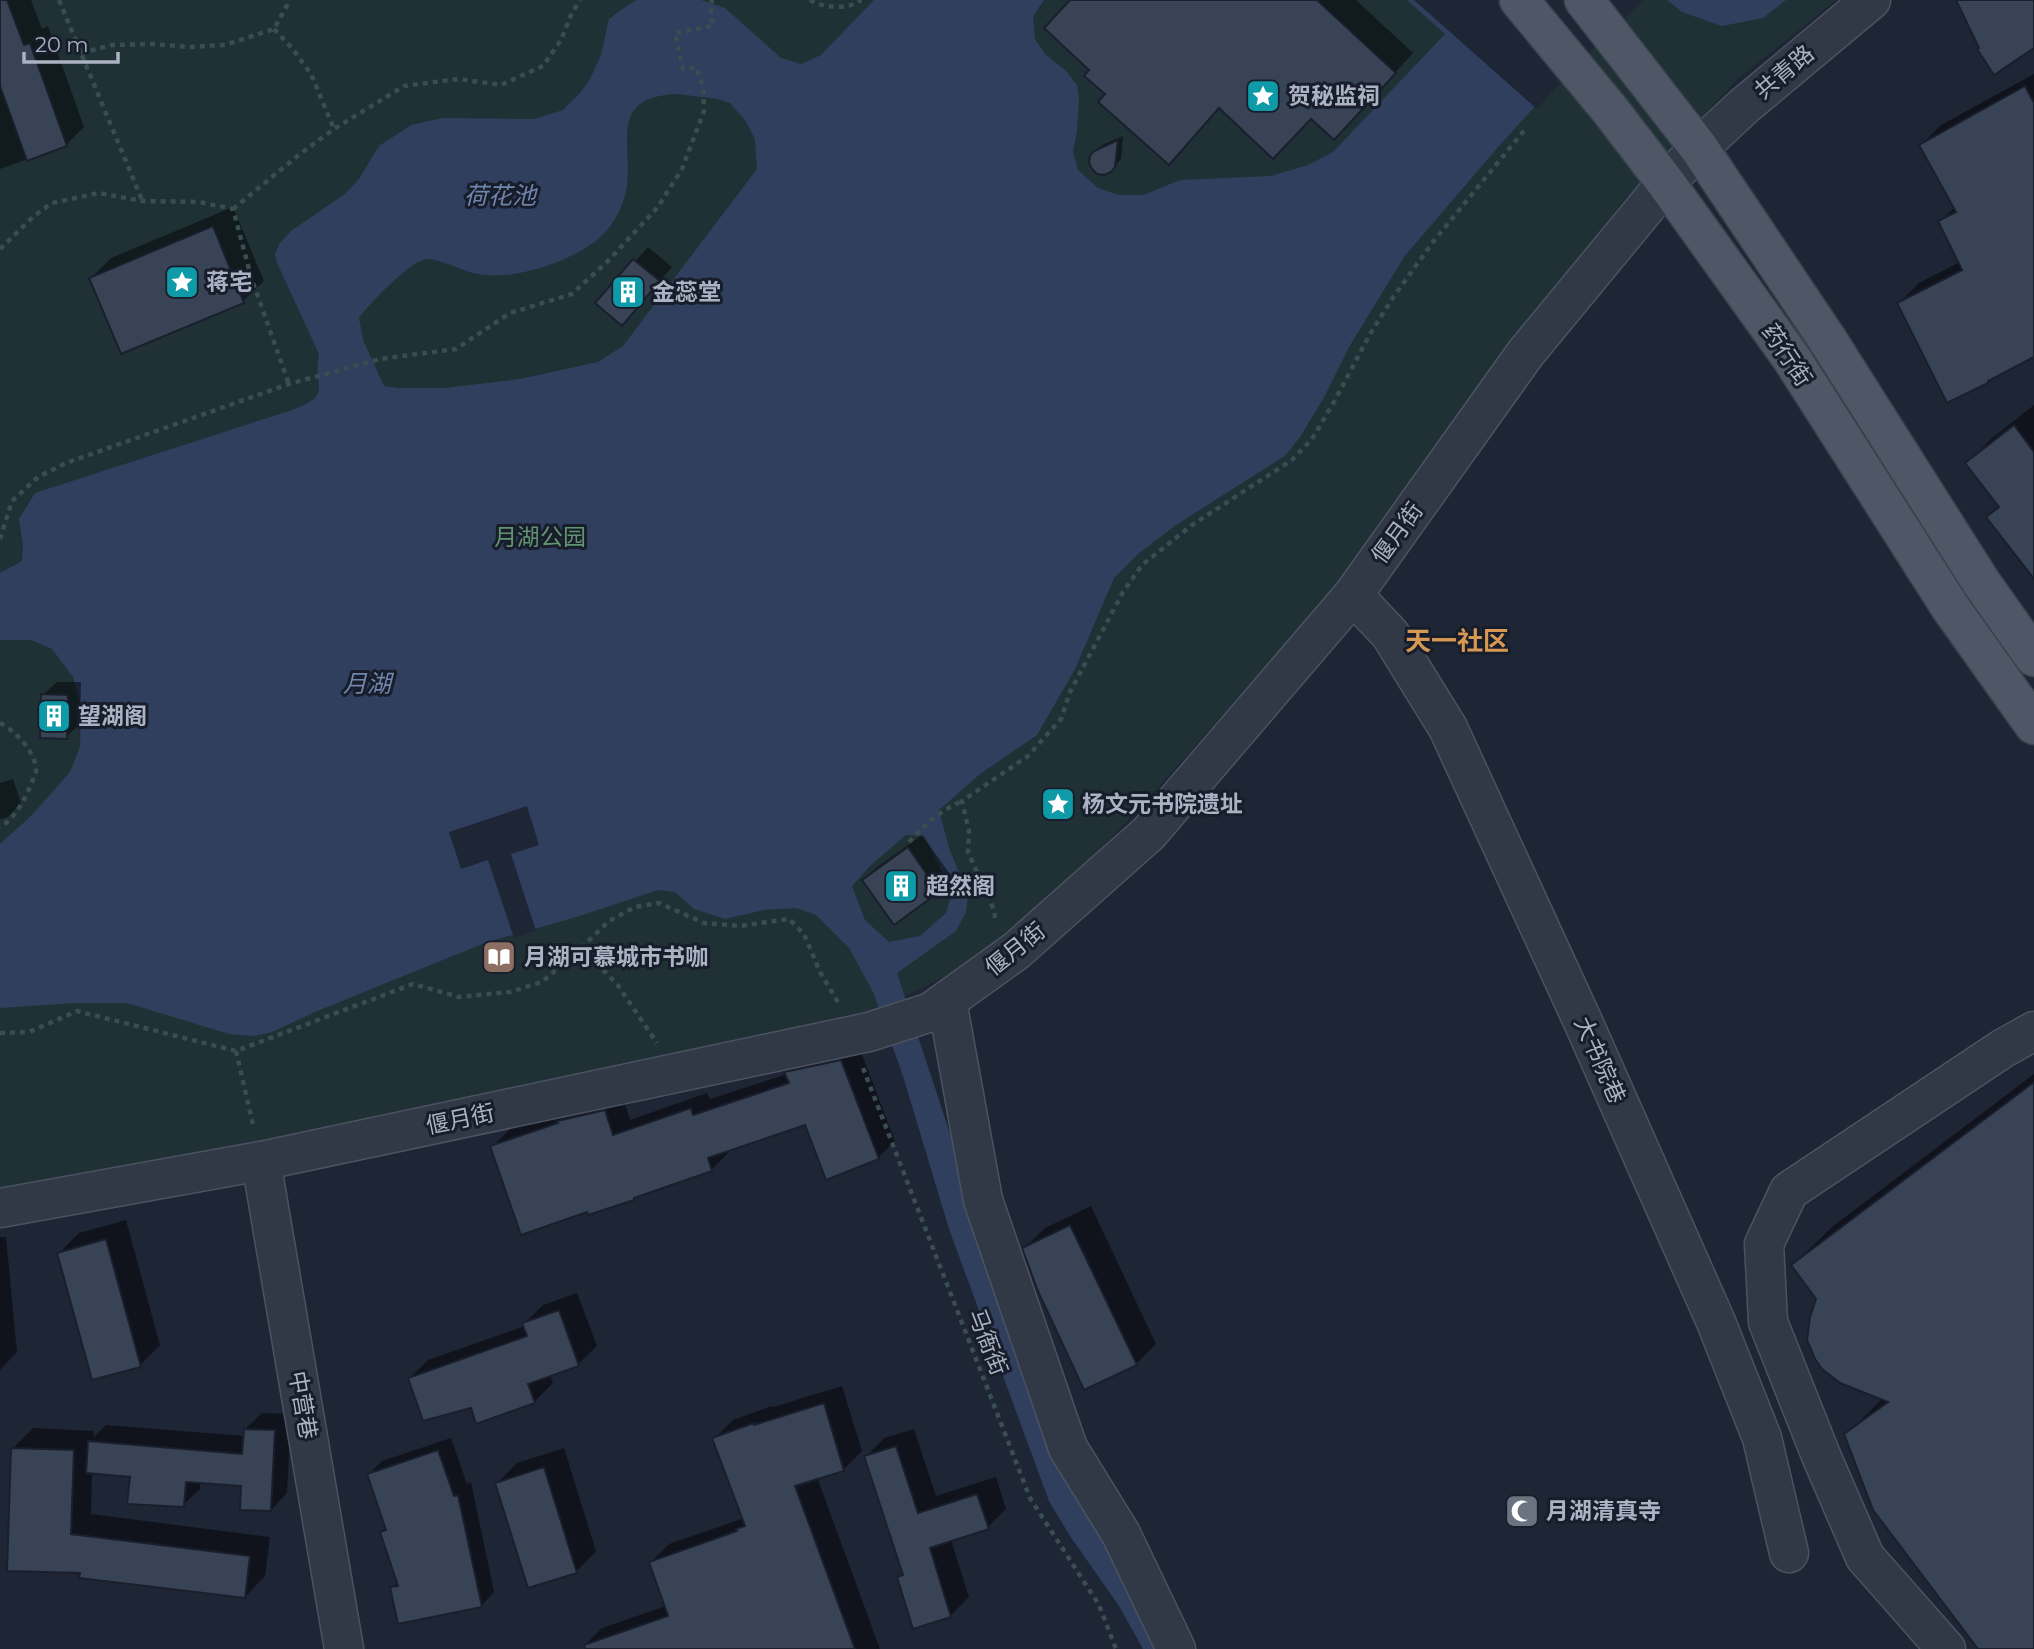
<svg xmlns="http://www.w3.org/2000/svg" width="2034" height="1649" font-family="Montserrat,'Noto Sans SC',sans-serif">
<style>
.green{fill:#203136}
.water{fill:#303f5d;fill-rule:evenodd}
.pier{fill:#1e2535}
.shadow{fill:#0007}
.building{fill:#394356;stroke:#191f2c;stroke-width:2}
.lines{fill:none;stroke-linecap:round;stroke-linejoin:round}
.minor-casing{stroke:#4c5261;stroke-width:41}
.major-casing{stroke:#3a414f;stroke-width:41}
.path{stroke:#3a4d51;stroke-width:4.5;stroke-dasharray:5 5;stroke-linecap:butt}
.minor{stroke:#313846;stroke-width:38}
.major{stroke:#4f5666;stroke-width:38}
.labels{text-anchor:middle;stroke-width:6;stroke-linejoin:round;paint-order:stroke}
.street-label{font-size:23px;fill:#aab2c3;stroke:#171d2a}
.poi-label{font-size:23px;font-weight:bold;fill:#aab2c3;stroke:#171d2a;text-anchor:start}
.park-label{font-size:23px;fill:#629472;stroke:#171d2a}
.water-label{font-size:24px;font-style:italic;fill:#7186ad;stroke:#171d2a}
.quarter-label{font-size:26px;font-weight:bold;fill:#d69853;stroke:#171d2a}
</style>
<rect width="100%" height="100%" fill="#1e2535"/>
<polygon class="green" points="0,0 1836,0 1739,78 1620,205 1346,575 1165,780 1086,865 984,957 863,1017 0,1199"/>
<g class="water">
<path d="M637,0H701L725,8L781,58L801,64L821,55L874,0H1044L1033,16L1035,39L1045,54L1066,71L1077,85L1079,101L1077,130L1073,151L1078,170L1098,188L1119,195H1143L1180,180L1271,176L1308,165L1333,152L1445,34L1407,0H1640L1567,71L1499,146L1404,257L1349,347L1323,399L1300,437L1286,455L1176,525L1138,554L1114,578L1075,669L1037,735L980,774L939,810L949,848L968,895L966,912L956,931L897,973L976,1212L1169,1649H1143L1119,1606L1070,1536L1049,1501L949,1229L903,1076L873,992L849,948L816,915L796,908L764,910L725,919L694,909L675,892L658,890L573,918L487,942L315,1012L272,1032L255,1036L229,1034L127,1003H75L0,1008V844L31,816L70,772L80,747L81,705L73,677L52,649L31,640H0V573L22,561L23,545L19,519L35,493L292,410C335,394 312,388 319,354L277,263L275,254L280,243L291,231L345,194L359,179L379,146L411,125L443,118L534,119L563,110L580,93L590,79L601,55L609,19L628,5ZM677,94L718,99L730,103L745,120L755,139L757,169L623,346L598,362L520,379L445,388H398L384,386L363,340L359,318C369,304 411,260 427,259C436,258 463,270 473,273C508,282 560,265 590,245C606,235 618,218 624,199C639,154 600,97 677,94ZM906,835L924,836L952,892L946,913L920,936L889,942L865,920L852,886L871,865Z"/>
<polygon points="1667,0 1786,0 1763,18 1722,26 1682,12"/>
</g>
<g class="pier">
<polygon points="1414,0 1643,0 1569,73 1537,109"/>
<polygon points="527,806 539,845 511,854 536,931 514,938 488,860 461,869 449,832"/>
</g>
<g class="shadow">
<polygon points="0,0 31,0 42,29 48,26 84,127 66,145 0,169"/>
<polygon points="1073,0 1356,0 1413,53 1353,119 1311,117 1220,107 1169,162 1107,94 1091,70"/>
<polygon points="2034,74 2034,355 1899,303 1919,283 1960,262 1940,221 1955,207 1921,145 1941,125"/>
<polygon points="1123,136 1121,159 1110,171 1096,152 1102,145"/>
<polygon points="233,207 264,281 243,301 122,352 91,278 111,258"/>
<polygon points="648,247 672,267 622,324 598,303"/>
<polygon points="2034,405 2034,576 1988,517 2000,506 1967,463 1992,438"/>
<polygon points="57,682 81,682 80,724 66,737 43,695"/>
<polygon points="13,779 21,803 8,817 0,819 0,783"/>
<polygon points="922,835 952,877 938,890 895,922 864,880 877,867"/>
<polygon points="858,1044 895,1141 878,1158 806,1123 727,1149 728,1153 711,1170 637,1195 633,1199 492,1147 509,1130 571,1109 622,1095 630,1120 707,1093 710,1099 787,1074 803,1056"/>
<polygon points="2034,1074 2034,1649 1981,1649 1846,1435 1883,1398 1818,1298 1793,1265 1832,1227"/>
<polygon points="1091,1206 1156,1344 1136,1364 1024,1248 1045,1228"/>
<polygon points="126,1220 160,1345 140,1365 59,1253 79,1233"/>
<polygon points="0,1237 6,1237 17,1352 0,1370"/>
<polygon points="577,1293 597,1346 578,1364 550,1374 553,1383 534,1402 472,1406 410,1378 428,1360 525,1326 524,1324 543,1305"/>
<polygon points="842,1386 862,1451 843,1470 817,1477 880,1649 585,1649 584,1646 602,1628 666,1606 651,1562 669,1544 744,1518 715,1438 733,1420 772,1406 773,1407"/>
<polygon points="262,1413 291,1414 287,1493 271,1510 243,1485 200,1481 200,1489 183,1505 132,1475 92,1472 91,1514 270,1537 265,1576 245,1597 82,1571 12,1449 33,1428 94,1431 93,1438 106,1425 245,1436 245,1429"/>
<polygon points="914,1429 936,1496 996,1477 1006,1509 988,1527 951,1540 969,1597 950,1616 899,1578 904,1572 866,1457 884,1438"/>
<polygon points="451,1438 467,1484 471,1482 494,1592 481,1606 392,1588 398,1582 382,1532 387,1528 369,1474 382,1461"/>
<polygon points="564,1448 596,1551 576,1572 497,1483 517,1463"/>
</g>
<g class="building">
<polygon points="0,0 7,0 24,45 30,43 67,146 27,161 0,86"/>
<polygon points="1070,0 1317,0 1396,73 1334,140 1311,119 1273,159 1219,108 1169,165 1098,102 1105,94 1084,76 1089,70 1044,28"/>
<polygon points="1956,0 2034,0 2034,48 1994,75 1977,49 1979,48"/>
<polygon points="2025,86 2034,103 2034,357 1988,381 1988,383 1947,403 1897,303 1962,270 1938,221 1956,212 1919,145"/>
<polygon points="1118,140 1115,167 1111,172 1104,175 1097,174 1092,169 1089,163 1090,156 1094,151"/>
<polygon points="213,226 244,303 121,354 89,278"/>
<polygon points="633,259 660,281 622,326 595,303"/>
<polygon points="2014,425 2034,452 2034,579 1986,517 1999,507 1965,463"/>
<polygon points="41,694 68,695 67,739 40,738"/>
<polygon points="908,847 939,892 894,925 862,880"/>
<polygon points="841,1060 879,1159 826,1180 805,1125 708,1158 712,1171 634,1198 634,1200 588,1215 587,1212 521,1235 490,1146 558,1123 557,1121 605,1110 613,1135 691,1108 693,1115 789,1083 784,1072"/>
<polygon points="2034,1082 2034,1649 1978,1649 1873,1510 1844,1434 1888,1402 1840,1383 1822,1369 1815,1359 1807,1340 1810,1317 1816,1299 1791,1265"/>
<polygon points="1070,1225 1137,1365 1084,1390 1037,1289 1022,1248"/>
<polygon points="106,1239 141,1367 92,1380 57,1253"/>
<polygon points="559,1310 579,1366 528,1384 535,1403 476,1424 471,1408 423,1421 408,1378 527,1336 522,1323"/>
<polygon points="824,1403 844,1471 795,1486 855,1649 585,1649 584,1645 668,1616 649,1562 737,1531 736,1529 745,1526 712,1438 754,1423 754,1425"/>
<polygon points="244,1429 275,1430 271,1511 240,1510 241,1486 186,1482 184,1507 127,1504 130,1477 86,1473 88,1441 242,1454"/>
<polygon points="896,1446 918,1513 977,1494 989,1529 930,1548 951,1617 913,1629 897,1577 903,1575 864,1456"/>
<polygon points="11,1448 74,1450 71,1534 250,1556 245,1598 79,1578 80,1573 7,1571"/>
<polygon points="438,1450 454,1496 458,1495 482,1607 398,1624 390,1587 398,1586 380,1532 386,1530 367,1474"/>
<polygon points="544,1467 577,1573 528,1588 495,1483"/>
</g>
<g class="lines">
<g class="minor-casing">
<g id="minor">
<polyline points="1353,595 1390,634 1448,728 1584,1024 1716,1322 1762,1438 1789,1553"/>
<polyline points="947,1001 983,1200 1068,1448 1121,1534 1176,1649"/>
<polyline points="261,1161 344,1649"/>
<polyline points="0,1208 261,1161 869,1032 931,1012 1016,951 1149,833 1353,595 1525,354 1666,183 1699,148 1744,106 1871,0"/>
<polyline points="1946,1649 1865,1557 1822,1458 1768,1322 1764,1244 1789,1191 2002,1049 2034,1031"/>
</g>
</g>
<g class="major-casing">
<g id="major">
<polyline points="1519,0 1610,110 1666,183 1792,359 1950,607 2034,725"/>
<polyline points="1584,0 1699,148 1827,339 1981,582 2034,657"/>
</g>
</g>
<g class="path">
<polyline points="59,0 142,200"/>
<path d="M810,0C822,8 850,10 861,0"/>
<polyline points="274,29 292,48 311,74 334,129"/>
<polyline points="81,53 112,45 152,44 189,47 225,45 274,29 290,0"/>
<polyline points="233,209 300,154 334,129 404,86 458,79 501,85 543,66 561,40 571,15 580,0"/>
<polyline points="0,249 34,216 52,203 99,193 142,201 199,202 233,209 252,280 289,384"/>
<polyline points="0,539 12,501 38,477 66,463 289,384 380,359 456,349 510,313 572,294 608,261 657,208 682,169 704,111 703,87 696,67 683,69 675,33 713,26 711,10 712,0"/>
<path d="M0,723C16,731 37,753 36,772C28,792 19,816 0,827"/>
<path d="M909,842C925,824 940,811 962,801"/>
<polyline points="995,918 994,910 968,852 969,831 962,801 1028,756 1061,719 1070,692 1123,592 1142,565 1192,525 1292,460 1312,439 1334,402 1370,334 1394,296 1433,242 1527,127"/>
<polyline points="581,948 609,921 635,907 659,903 704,923 740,926 789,919 804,934 820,972 839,1004"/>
<polyline points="0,1033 29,1032 77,1011 236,1051 413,984 459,997 510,992 542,982 581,948 617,984 657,1043"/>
<polyline points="236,1051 254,1129"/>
<polyline points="863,1068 1030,1498 1099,1605 1116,1649"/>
</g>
<use href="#minor" class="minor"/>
<use href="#major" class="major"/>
</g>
<defs>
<g id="sight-square" transform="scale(1.75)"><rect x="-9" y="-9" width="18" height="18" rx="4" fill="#0f9aa8" stroke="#171d2a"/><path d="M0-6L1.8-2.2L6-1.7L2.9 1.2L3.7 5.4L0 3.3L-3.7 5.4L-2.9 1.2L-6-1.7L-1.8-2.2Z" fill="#fff"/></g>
<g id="building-square" transform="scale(1.75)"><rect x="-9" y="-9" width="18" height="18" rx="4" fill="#0f9aa8" stroke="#171d2a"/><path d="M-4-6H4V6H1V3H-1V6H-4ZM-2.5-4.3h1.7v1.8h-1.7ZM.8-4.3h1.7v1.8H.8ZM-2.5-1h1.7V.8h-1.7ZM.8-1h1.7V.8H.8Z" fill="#fff"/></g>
<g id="library-square" transform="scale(1.75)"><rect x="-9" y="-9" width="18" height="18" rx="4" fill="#8d6e63" stroke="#171d2a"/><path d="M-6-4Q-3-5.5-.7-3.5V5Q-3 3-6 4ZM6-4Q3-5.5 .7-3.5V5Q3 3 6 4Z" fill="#fff"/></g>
<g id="mosque-square" transform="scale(1.75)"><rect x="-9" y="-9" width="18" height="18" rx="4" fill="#6b7280" stroke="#171d2a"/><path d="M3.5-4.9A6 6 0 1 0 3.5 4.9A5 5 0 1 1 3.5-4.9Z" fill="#fff"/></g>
</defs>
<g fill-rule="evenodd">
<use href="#sight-square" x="1263" y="96"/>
<use href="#sight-square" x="182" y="282"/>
<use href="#building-square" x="628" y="292"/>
<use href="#building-square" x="54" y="716"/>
<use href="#sight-square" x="1058" y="804"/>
<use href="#building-square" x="901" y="886"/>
<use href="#library-square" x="499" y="957"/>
<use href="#mosque-square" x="1522" y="1511"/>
</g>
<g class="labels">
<g class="street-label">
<text transform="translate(1784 72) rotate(-40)" y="8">共青路</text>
<text transform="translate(1787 355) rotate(56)" y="8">药行街</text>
<text transform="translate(1397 533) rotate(-54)" y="8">偃月街</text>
<text transform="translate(1015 949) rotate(-39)" y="8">偃月街</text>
<text transform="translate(1600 1060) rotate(66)" y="8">大书院巷</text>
<text transform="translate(460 1119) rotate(-12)" y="8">偃月街</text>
<text transform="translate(988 1342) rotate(69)" y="8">马衙街</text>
<text transform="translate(303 1405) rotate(80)" y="8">中营巷</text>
</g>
<g class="poi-label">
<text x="1288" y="104">贺秘监祠</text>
<text x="206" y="290">蒋宅</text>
<text x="652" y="300">金蕊堂</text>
<text x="78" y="724">望湖阁</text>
<text x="1082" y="812">杨文元书院遗址</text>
<text x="926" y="894">超然阁</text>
<text x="524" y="965">月湖可慕城市书咖</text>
<text x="1546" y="1519">月湖清真寺</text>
</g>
<g class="park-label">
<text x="540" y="545">月湖公园</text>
</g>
<g class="water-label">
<text x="500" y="204">荷花池</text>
<text x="367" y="692">月湖</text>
</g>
<g class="quarter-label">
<text x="1457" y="650">天一社区</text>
</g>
</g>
<path d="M24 52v10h94v-10" fill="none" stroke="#aab2c3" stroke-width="3.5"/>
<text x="35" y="52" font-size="21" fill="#aab2c3" stroke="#171d2a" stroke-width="5" paint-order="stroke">20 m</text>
</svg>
